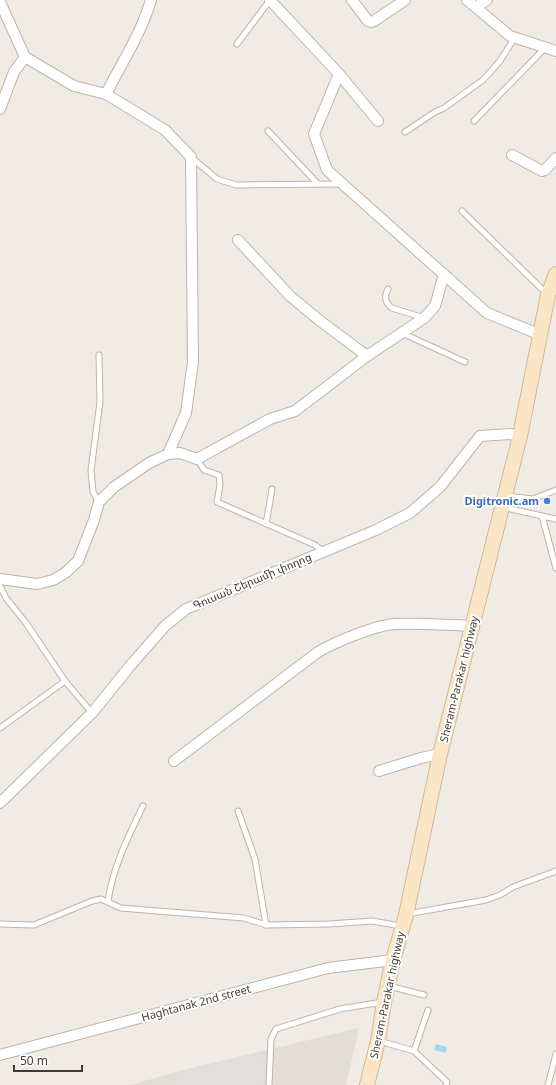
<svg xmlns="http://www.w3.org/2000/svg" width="556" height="1085" font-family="'Noto Sans','Noto Sans Armenian',sans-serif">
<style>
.industrial{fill:#e2ddd9}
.parking{fill:#e1dedc}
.water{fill:#a3d7ea}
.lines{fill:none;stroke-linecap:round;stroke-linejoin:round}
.lane-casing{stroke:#beb4aa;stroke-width:7}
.street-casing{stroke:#beb4aa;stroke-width:12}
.secondary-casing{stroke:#d0ba98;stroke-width:16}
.lane{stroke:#fff;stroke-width:5}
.street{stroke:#fff;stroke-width:10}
.secondary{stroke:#fae5c4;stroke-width:14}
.shop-dot{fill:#3f7fe0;stroke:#fff;stroke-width:1.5}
.labels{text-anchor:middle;stroke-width:4;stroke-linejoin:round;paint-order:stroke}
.shop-label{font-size:11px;font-weight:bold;fill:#366cbe;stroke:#fff;text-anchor:end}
.street-label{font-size:11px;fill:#423b34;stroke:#fff}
</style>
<rect width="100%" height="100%" fill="#f0ebe4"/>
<polygon class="industrial" points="359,1028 346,1085 130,1085 191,1068"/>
<polygon class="parking" points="257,1055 264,1071 258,1085 178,1085 175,1076"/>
<polygon class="water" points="436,1044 447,1047 446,1053 434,1050"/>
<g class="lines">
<g class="lane-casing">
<g id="lane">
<polyline points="237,44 270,0"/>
<polyline points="474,121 545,48"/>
<polyline points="268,131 318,184"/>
<polyline points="405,132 435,112 444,108 483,80 500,61 515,37"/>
<polyline points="192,158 217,179 236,185 341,184"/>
<polyline points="462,211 547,294"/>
<path d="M388,289C384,296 385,303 392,308L424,318"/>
<polyline points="402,333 465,362"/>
<polyline points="99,355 100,402 91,470 93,492 99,502"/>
<polyline points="197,459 204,470 219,475 220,485 217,502 315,545 322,551"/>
<polyline points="505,496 533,499 556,490"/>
<polyline points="502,507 556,519"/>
<polyline points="542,516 556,568"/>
<polyline points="266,524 272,489"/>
<polyline points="0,586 6,598 26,623 65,681 92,713"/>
<polyline points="0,728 65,681"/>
<polyline points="238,811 255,859 266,925"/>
<path d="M108,901C113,867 128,837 143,806"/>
<polyline points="407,914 486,900 500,895 513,887 556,871"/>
<polyline points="0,924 34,925 92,901 101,899 121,908 244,918 266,925 329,924 372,921 401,926"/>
<polyline points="389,986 424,995"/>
<polyline points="379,1041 414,1051 447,1082 446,1085"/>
<polyline points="414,1051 428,1010"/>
<polyline points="269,1085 271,1039 276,1029 340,1009 383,1002"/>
<polyline points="548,1085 556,1054"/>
</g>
</g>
<g class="street-casing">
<g id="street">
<polyline points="270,0 339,74 314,134 327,170 487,313 541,335"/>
<polyline points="352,0 368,21 371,22 374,21 405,0"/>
<polyline points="467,0 510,36 556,51"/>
<polyline points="0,2 25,57 74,86 106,94 165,130 191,157 193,362 186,413 168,454"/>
<polyline points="476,7 487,0"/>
<polyline points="339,74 378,121"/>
<path d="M106,94C122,62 141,34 151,0"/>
<polyline points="0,109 14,72 25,57"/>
<polyline points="512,155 542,171 545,170 556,158"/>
<polyline points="238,240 290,296 319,320 367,356"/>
<polyline points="0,579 37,584 53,580 65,573 78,561 94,520 99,502 114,487 149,463 168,454 180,453 197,459 270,419 295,411 367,356 424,318 435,306 444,274"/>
<path d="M174,761L318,652C335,642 376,625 395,624C421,623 446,625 472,626"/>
<polyline points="379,771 421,758 440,754"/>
<polyline points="0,803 92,713 130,666 165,626 186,609 376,530 410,513 440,487 480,436 510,434 520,436"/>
<polyline points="0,1055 328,968 393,960"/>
</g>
</g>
<g class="secondary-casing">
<polyline id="secondary" points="367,1085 378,1041 384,1002 393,960 406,915 440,754 520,436 548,295 556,274"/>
</g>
<use href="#lane" class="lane"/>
<use href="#street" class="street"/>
<use href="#secondary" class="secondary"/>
</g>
<circle class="shop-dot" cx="547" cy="501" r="4"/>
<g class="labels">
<g class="shop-label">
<text x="539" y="505">Digitronic.am</text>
</g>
<g class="street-label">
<text transform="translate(252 581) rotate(-23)" y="4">Գուսան Շերամի փողոց</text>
<text transform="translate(459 679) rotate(-76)" y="4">Sheram-Parakar highway</text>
<text transform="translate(387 995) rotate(-78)" y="4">Sheram-Parakar highway</text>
<text transform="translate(196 1003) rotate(-15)" y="4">Haghtanak 2nd street</text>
</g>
</g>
<path d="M14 1065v6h68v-6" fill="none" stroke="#423b34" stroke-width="2"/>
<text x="20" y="1065" font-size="12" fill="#423b34" stroke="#ffffff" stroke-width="3" paint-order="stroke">50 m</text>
</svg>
